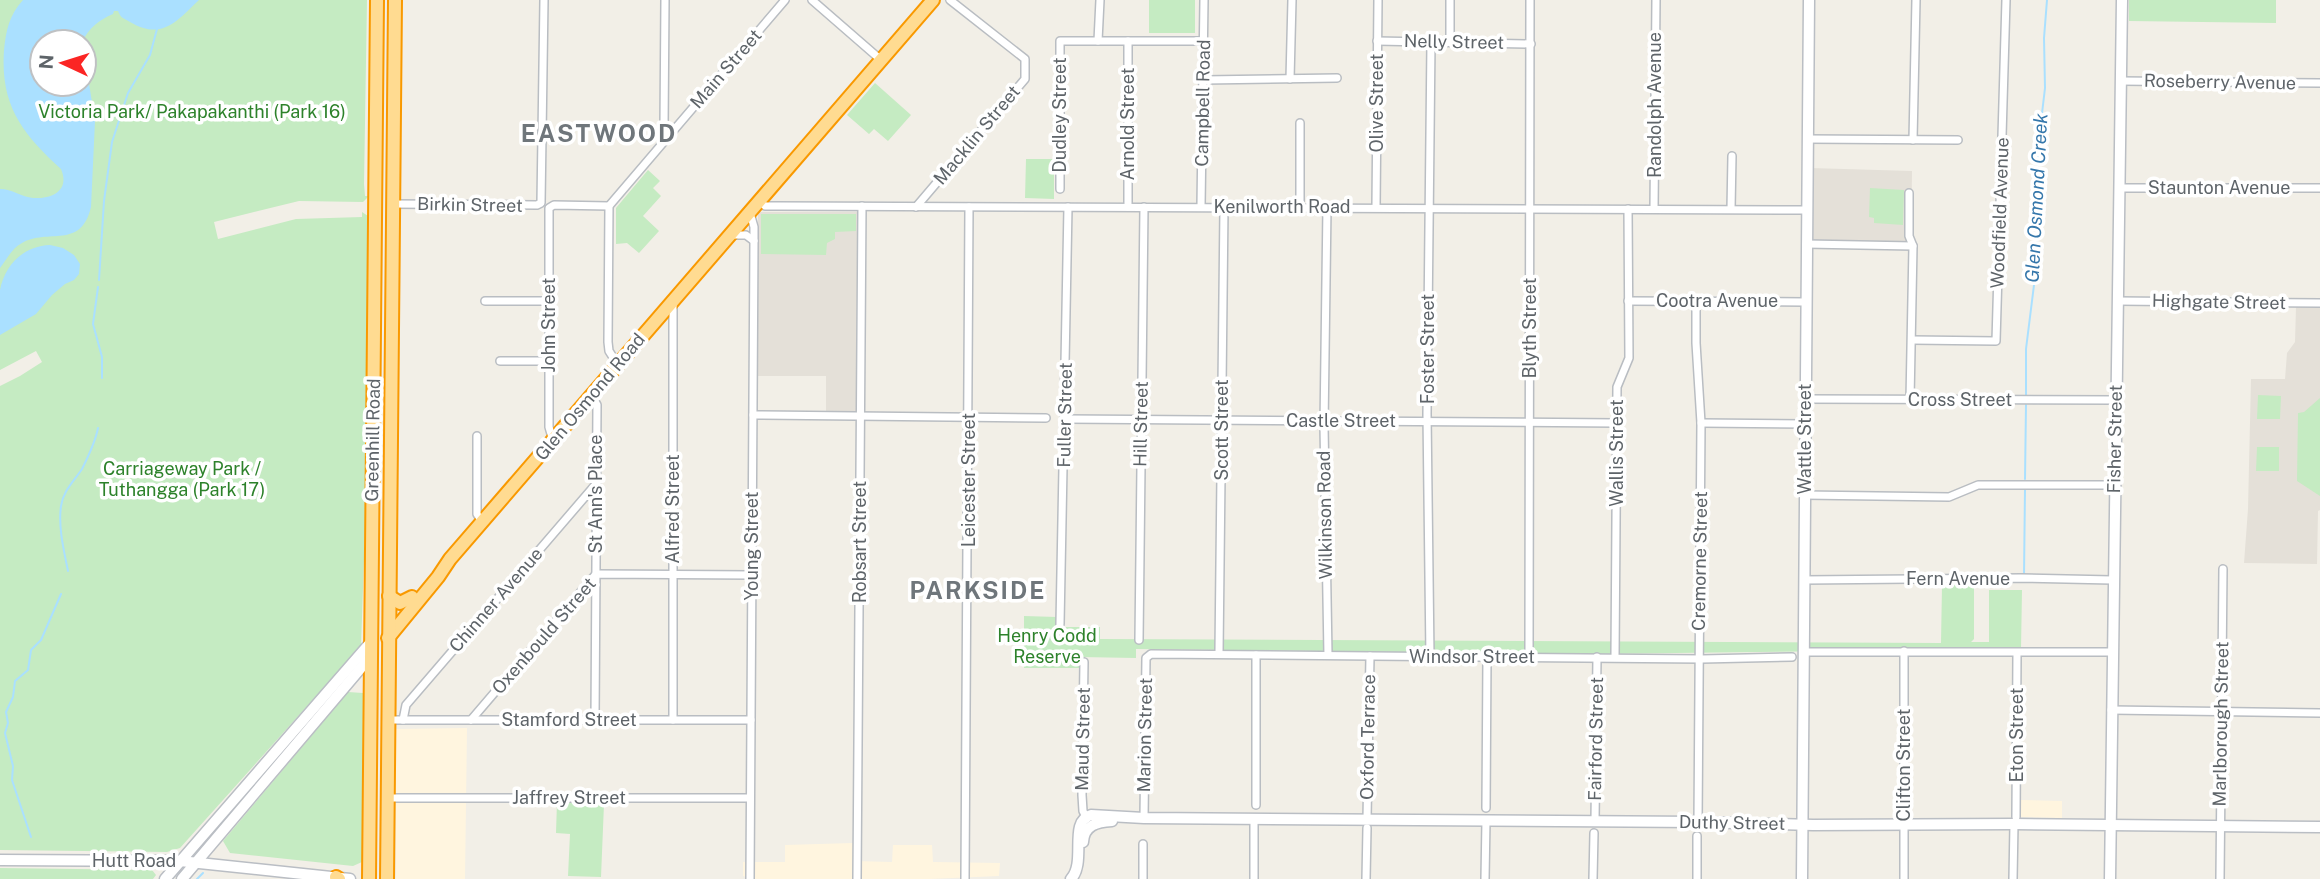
<svg xmlns="http://www.w3.org/2000/svg" width="2320" height="879" font-family="'Public Sans',sans-serif">
<style>
.commercial{fill:#fff5df}
.education{fill:#e4e0d8}
.green{fill:#c5ebc2;fill-rule:evenodd}
.water{fill:#aae0ff}
.lines{fill:none;stroke-linecap:round;stroke-linejoin:round}
.stream{stroke:#aae0ff;stroke-width:2}
.street-casing{stroke:#b9bdc2;stroke-width:10}
.secondary-casing{stroke:#babec4;stroke-width:13}
.highway-casing{stroke:#f99900;stroke-width:16}
.street{stroke:#fff;stroke-width:7}
.secondary{stroke:#fff;stroke-width:10}
.highway{stroke:#ffdb91;stroke-width:12}
.labels{text-anchor:middle;stroke-width:7;stroke-linejoin:round;paint-order:stroke}
.street-label{font-size:18px;fill:#5e6469;stroke:#fff}
.park-label{font-size:18px;fill:#2d822b;stroke:#fff}
.water-label{font-size:19px;font-style:italic;fill:#3577ab;stroke:#fff}
.district-label{font-size:24px;font-weight:bold;letter-spacing:2px;fill:#6f767b;stroke:#fff}
</style>
<rect width="100%" height="100%" fill="#f2efe7"/>
<g class="commercial">
<polygon points="467,728 465,879 396,879 396,729"/>
<polygon points="2021,800 2062,801 2062,818 2021,817"/>
<polygon points="853,843 854,861 892,862 893,845 932,845 933,862 1000,863 999,876 929,879 753,879 743,876 743,862 785,862 785,845"/>
</g>
<g class="education">
<polygon points="1810,168 1912,171 1911,245 1809,242"/>
<polygon points="758,212 857,212 857,411 826,411 826,376 758,376"/>
<polygon points="2296,307 2320,307 2320,510 2318,511 2317,564 2244,563 2248,509 2251,379 2285,379 2287,353 2295,342"/>
</g>
<g class="green">
<path d="M0,0H367L364,184L365,196H369L363,202L299,201L214,222L218,239L296,219L362,217V212L368,216L365,530L361,646L180,848L167,852L0,850V386L20,376L42,362L36,351L0,370ZM42,42H84V84H42Z"/>
<rect x="1149" y="0" width="46" height="33"/>
<polygon points="2129,0 2276,0 2276,23 2129,21"/>
<polygon points="875,83 911,115 888,141 874,129 869,134 847,115"/>
<polygon points="1026,159 1054,159 1054,199 1025,198"/>
<polygon points="648,170 660,181 653,188 661,196 643,216 659,231 639,253 627,243 616,244 616,208"/>
<polygon points="1870,188 1904,190 1903,225 1874,223 1874,218 1869,217"/>
<polygon points="761,214 856,214 856,231 835,232 835,239 827,243 826,255 761,254"/>
<polygon points="2258,395 2281,396 2280,419 2257,419"/>
<polygon points="2320,398 2320,496 2297,481 2298,413 2304,412"/>
<polygon points="2257,447 2279,447 2279,471 2256,471"/>
<polygon points="1974,584 1974,639 1971,642 1989,642 1989,590 2022,590 2021,649 1591,654 1136,649 1136,658 1080,657 1080,668 1024,668 1024,616 1057,617 1057,627 1100,627 1100,639 1941,643 1942,585"/>
<polygon points="348,692 363,693 362,862 353,866 230,853 223,841"/>
<polygon points="557,802 604,804 601,877 568,876 570,834 556,833"/>
<polygon points="0,868 152,870 156,875 153,879 0,879"/>
</g>
<g class="water">
<path d="M23,0H199C177,21 162,41 130,22C124,18 121,19 118,11H114L113,14C99,20 89,28 82,42H42V84H84V65L87,71L95,121L91,207C81,250 48,228 22,243C12,248 7,259 0,268V189C12,189 22,197 33,198C53,199 70,190 61,169C23,134 0,106 4,50C6,31 9,15 23,0Z"/>
<path d="M50,245L63,248L74,255L80,264L79,274L74,280L65,284L52,295L36,314L0,335C0,321 0,304 0,290C5,264 24,246 50,245Z"/>
</g>
<g class="lines">
<g class="stream">
<polyline points="99,280 104,201 112,142 128,93 150,55 157,29"/>
<polyline points="98,287 93,324 102,357 102,378"/>
<polyline points="2026,396 2026,349 2036,269 2038,147 2045,88 2044,38 2047,0"/>
<polyline points="2025,479 2026,405"/>
<path d="M68,571C64,551 58,527 61,506C63,491 74,481 82,469C87,459 96,439 98,428"/>
<polyline points="2024,575 2025,489"/>
<polyline points="31,837 12,780 13,766 5,733 8,723 6,712 13,697 15,681 28,670 31,650 41,640 61,594"/>
<polyline points="197,879 203,873"/>
</g>
<g class="street-casing">
<g id="street">
<polyline points="665,0 664,127 667,138"/>
<polyline points="812,0 881,60"/>
<polyline points="1098,41 1100,0"/>
<polyline points="1128,41 1128,207"/>
<polyline points="1377,41 1531,44"/>
<polyline points="1450,42 1450,0"/>
<polyline points="1290,79 1292,0"/>
<polyline points="1204,80 1337,78"/>
<polyline points="2121,81 2320,83"/>
<polyline points="1300,123 1300,207"/>
<polyline points="1807,139 1958,140"/>
<polyline points="1913,140 1916,0"/>
<polyline points="2119,188 2320,188"/>
<polyline points="1060,189 1060,41 1203,41"/>
<polyline points="1909,193 1909,236 1913,246 1910,400"/>
<polyline points="760,201 765,206 779,206 1806,210"/>
<polyline points="393,204 537,205 541,203 544,0"/>
<polyline points="1201,206 1204,0"/>
<polyline points="916,207 1025,79 1025,59 950,0"/>
<polyline points="1327,207 1324,426 1328,655"/>
<polyline points="1376,207 1378,0"/>
<polyline points="1654,209 1656,0"/>
<polyline points="1731,209 1732,156"/>
<polyline points="733,235 746,235 754,241"/>
<polyline points="1806,244 1913,246"/>
<polyline points="1696,300 1696,343 1701,423 1698,822"/>
<polyline points="485,301 549,301"/>
<polyline points="1628,301 1805,302"/>
<polyline points="2118,301 2320,303"/>
<polyline points="1912,340 1996,341 2006,0"/>
<polyline points="500,361 548,361"/>
<polyline points="618,365 609,351 608,342 609,206 785,0"/>
<polyline points="592,396 597,405 595,720"/>
<polyline points="1805,399 2116,400"/>
<polyline points="753,415 1046,418"/>
<polyline points="1065,419 1617,423"/>
<polyline points="1701,423 1805,424"/>
<polyline points="477,436 477,514 482,522"/>
<polyline points="553,441 549,427 549,208 554,205 609,206"/>
<polyline points="1804,495 1949,497 1978,485 2114,485"/>
<polyline points="1804,580 2021,578 2112,580"/>
<polyline points="1060,624 1068,207"/>
<polyline points="1139,640 1144,207"/>
<polyline points="1804,652 2112,652"/>
<polyline points="1219,653 1224,208"/>
<polyline points="1430,657 1427,414 1431,42"/>
<polyline points="1529,657 1530,0"/>
<polyline points="1615,657 1617,387 1629,358 1628,209"/>
<polyline points="1084,662 1082,795 1083,811 1087,819"/>
<polyline points="2111,710 2320,713"/>
<polyline points="388,720 751,720"/>
<polyline points="403,720 406,705 596,484"/>
<polyline points="471,720 596,574 752,575"/>
<polyline points="673,720 673,301"/>
<polyline points="387,798 750,798"/>
<polyline points="1256,805 1256,655"/>
<polyline points="1486,808 1487,657"/>
<polyline points="2016,817 2017,653"/>
<polyline points="1144,818 1146,658 1151,654 1702,659 1792,657"/>
<polyline points="1367,819 1370,656"/>
<polyline points="1595,821 1597,657"/>
<polyline points="1143,844 1143,879"/>
<polyline points="750,879 754,241 754,227 750,213"/>
<polyline points="857,879 862,206"/>
<polyline points="965,879 969,207"/>
<polyline points="1254,879 1254,819"/>
<polyline points="1366,879 1367,828"/>
<polyline points="1485,879 1486,820"/>
<polyline points="1593,879 1594,833"/>
<polyline points="1697,879 1697,836"/>
<polyline points="1904,879 1904,651"/>
<polyline points="2013,879 2014,824"/>
<polyline points="2220,879 2223,569"/>
</g>
</g>
<g class="secondary-casing">
<g id="secondary">
<path d="M1083,842C1084,825 1097,822 1112,821"/>
<polyline points="0,860 180,861 350,879"/>
<polyline points="165,879 371,642"/>
<polyline points="182,879 371,656"/>
<path d="M1071,879C1087,862 1068,821 1091,815L1144,818L1698,822L1813,825L2014,824L2320,827"/>
<polyline points="1802,879 1809,0"/>
<polyline points="2110,879 2122,0"/>
</g>
</g>
<g class="highway-casing">
<g id="highway">
<polyline points="389,596 400,603 412,597"/>
<polyline points="388,638 438,577 450,559 933,0"/>
<polyline points="336,877 339,879"/>
<polyline points="369,879 377,0"/>
<polyline points="387,879 395,0"/>
</g>
</g>
<use href="#street" class="street"/>
<use href="#secondary" class="secondary"/>
<use href="#highway" class="highway"/>
</g>
<g class="labels">
<g class="street-label">
<text transform="translate(1454 42) rotate(1)" y="6">Nelly Street</text>
<text transform="translate(726 69) rotate(-49)" y="6">Main Street</text>
<text transform="translate(2220 82) rotate(1)" y="6">Roseberry Avenue</text>
<text transform="translate(1203 103) rotate(-89)" y="6">Campbell Road</text>
<text transform="translate(1377 103) rotate(-90)" y="6">Olive Street</text>
<text transform="translate(1655 105) rotate(-90)" y="6">Randolph Avenue</text>
<text transform="translate(1060 115) rotate(-90)" y="6">Dudley Street</text>
<text transform="translate(1128 124) rotate(-90)" y="6">Arnold Street</text>
<text transform="translate(977 135) rotate(-50)" y="6">Macklin Street</text>
<text x="2219" y="194">Staunton Avenue</text>
<text transform="translate(470 205) rotate(1)" y="6">Birkin Street</text>
<text x="1282" y="213">Kenilworth Road</text>
<text transform="translate(2000 213) rotate(-88)" y="6">Woodfield Avenue</text>
<text x="1717" y="307">Cootra Avenue</text>
<text transform="translate(2219 302) rotate(1)" y="6">Highgate Street</text>
<text transform="translate(549 325) rotate(-90)" y="6">John Street</text>
<text transform="translate(1530 328) rotate(-90)" y="6">Blyth Street</text>
<text transform="translate(1428 349) rotate(-90)" y="6">Foster Street</text>
<text transform="translate(590 397) rotate(-50)" y="6">Glen Osmond Road</text>
<text x="1960" y="406">Cross Street</text>
<text transform="translate(1065 415) rotate(-89)" y="6">Fuller Street</text>
<text x="1341" y="427">Castle Street</text>
<text transform="translate(1141 424) rotate(-89)" y="6">Hill Street</text>
<text transform="translate(1222 430) rotate(-90)" y="6">Scott Street</text>
<text transform="translate(1805 439) rotate(-90)" y="6">Wattle Street</text>
<text transform="translate(2115 439) rotate(-89)" y="6">Fisher Street</text>
<text transform="translate(373 440) rotate(-89)" y="6">Greenhill Road</text>
<text transform="translate(1617 453) rotate(-90)" y="6">Wallis Street</text>
<text transform="translate(969 480) rotate(-90)" y="6">Leicester Street</text>
<text transform="translate(596 494) rotate(-90)" y="6">St Ann's Place</text>
<text transform="translate(673 509) rotate(-90)" y="6">Alfred Street</text>
<text transform="translate(1325 515) rotate(-91)" y="6">Wilkinson Road</text>
<text transform="translate(860 542) rotate(-90)" y="6">Robsart Street</text>
<text transform="translate(752 546) rotate(-90)" y="6">Young Street</text>
<text transform="translate(1700 561) rotate(-89)" y="6">Cremorne Street</text>
<text x="1958" y="585">Fern Avenue</text>
<text transform="translate(496 600) rotate(-49)" y="6">Chinner Avenue</text>
<text transform="translate(544 636) rotate(-49)" y="6">Oxenbould Street</text>
<text x="1472" y="663">Windsor Street</text>
<text x="569" y="726">Stamford Street</text>
<text transform="translate(2221 724) rotate(-89)" y="6">Marlborough Street</text>
<text transform="translate(1145 735) rotate(-89)" y="6">Marion Street</text>
<text transform="translate(2017 735) rotate(-90)" y="6">Eton Street</text>
<text transform="translate(1368 737) rotate(-89)" y="6">Oxford Terrace</text>
<text transform="translate(1083 739) rotate(-89)" y="6">Maud Street</text>
<text transform="translate(1596 739) rotate(-89)" y="6">Fairford Street</text>
<text transform="translate(1904 765) rotate(-90)" y="6">Clifton Street</text>
<text x="569" y="804">Jaffrey Street</text>
<text transform="translate(1732 823) rotate(1)" y="6">Duthy Street</text>
<text x="134" y="867">Hutt Road</text>
</g>
<g class="park-label">
<text x="192" y="118">Victoria Park/ Pakapakanthi (Park 16)</text>
<text x="182" y="475">Carriageway Park /<tspan x="182" dy="21">Tuthangga (Park 17)</tspan></text>
<text x="1047" y="642">Henry Codd<tspan x="1047" dy="21">Reserve</tspan></text>
</g>
<g class="water-label">
<text transform="translate(2036 198) rotate(-87)" y="7">Glen Osmond Creek</text>
</g>
<g class="district-label">
<text x="599" y="142">EASTWOOD</text>
<text x="978" y="599">PARKSIDE</text>
</g>
</g>
<g transform="translate(63 63) rotate(274)"><circle r="33" fill="#ffffff" stroke="#bfc1c3" stroke-width="2"/>
<path d="M0-5L12 26L0 18L-12 26Z" fill="#fb2524"/>
<text y="-10" font-size="19" font-weight="bold" text-anchor="middle" fill="#5e6469">N</text>
</g>
</svg>
